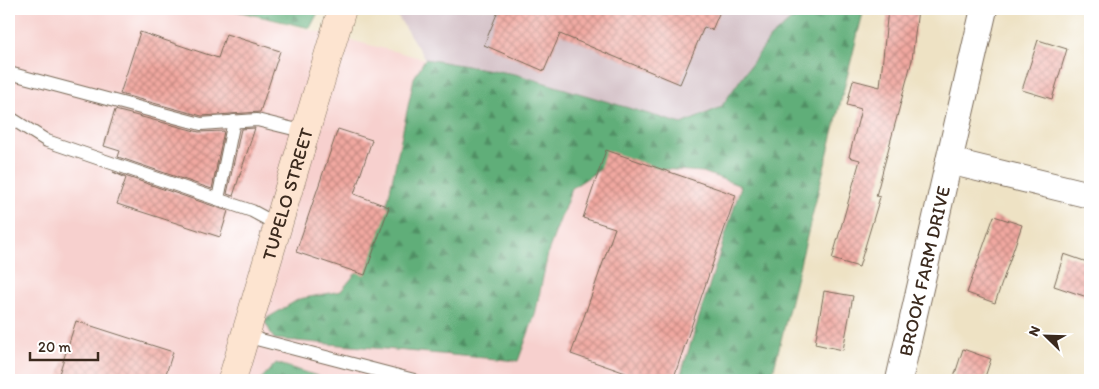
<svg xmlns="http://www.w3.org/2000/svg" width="1099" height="389" font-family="Itim,sans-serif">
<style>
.built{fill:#f7d0ce}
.industrial{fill:#d2bec4}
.forest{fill:url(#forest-firs);stroke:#4e6c4c}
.building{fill:url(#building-cross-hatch)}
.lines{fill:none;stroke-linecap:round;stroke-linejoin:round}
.lane-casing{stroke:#7a6a58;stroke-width:14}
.street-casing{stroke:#7a6a58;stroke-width:28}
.secondary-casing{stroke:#7a6a58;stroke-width:29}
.lane{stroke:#fff;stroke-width:12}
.street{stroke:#fff;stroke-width:26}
.secondary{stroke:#fde4d0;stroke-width:28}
.labels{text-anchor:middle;stroke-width:4;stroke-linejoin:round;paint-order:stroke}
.street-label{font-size:19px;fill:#3b2a1e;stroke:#fff}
</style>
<defs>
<pattern id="forest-firs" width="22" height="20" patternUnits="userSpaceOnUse" patternTransform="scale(1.25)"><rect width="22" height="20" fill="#60ae79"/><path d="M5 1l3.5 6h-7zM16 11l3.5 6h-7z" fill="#508e63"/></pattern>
<pattern id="building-cross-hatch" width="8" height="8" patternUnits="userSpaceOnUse" patternTransform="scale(1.25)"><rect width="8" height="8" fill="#f1a8a0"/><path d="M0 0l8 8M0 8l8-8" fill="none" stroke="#c48982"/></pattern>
</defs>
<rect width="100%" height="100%" fill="#fff"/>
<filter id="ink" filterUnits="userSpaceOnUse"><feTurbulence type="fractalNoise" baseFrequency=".02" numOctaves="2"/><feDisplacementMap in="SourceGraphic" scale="10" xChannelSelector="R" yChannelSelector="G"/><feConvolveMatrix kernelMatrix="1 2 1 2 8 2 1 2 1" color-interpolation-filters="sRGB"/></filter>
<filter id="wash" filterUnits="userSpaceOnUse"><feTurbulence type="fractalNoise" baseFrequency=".0096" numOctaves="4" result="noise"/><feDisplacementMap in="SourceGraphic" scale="20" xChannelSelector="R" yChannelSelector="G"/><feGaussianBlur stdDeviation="1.12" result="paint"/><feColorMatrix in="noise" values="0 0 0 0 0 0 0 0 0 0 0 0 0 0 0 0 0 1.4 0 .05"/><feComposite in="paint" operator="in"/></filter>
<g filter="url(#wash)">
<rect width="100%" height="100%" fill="#eee2c4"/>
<polygon class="built" points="9,9 227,9 425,59 414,78 385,214 370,256 341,291 299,299 264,320 274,339 535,315 549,249 572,188 607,165 703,172 741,186 679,380 330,380 277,363 260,380 9,380"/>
<polygon class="industrial" points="386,9 804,9 770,38 721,107 682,124 515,74 425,59 395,12"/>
<g class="forest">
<polygon points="228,9 320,9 310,28"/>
<polygon points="804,9 864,9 771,380 679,380 741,186 703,172 607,165 572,188 549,249 535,315 518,361 274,339 264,320 299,299 341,291 370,256 385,214 414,78 425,59 515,74 682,124 721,107 770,38"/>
<polygon points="276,363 330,380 260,380"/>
</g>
<g id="blocks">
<g class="building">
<polygon points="499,9 721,9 712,30 704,27 680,84 560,34 544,71 484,45"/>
<polygon points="888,9 918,9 912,60 876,196 880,197 859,267 832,259 860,160 849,157 861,109 847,105 853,80 880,87"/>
<polygon points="140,32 218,58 226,34 280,51 260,112 202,116 120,94"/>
<polygon points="1038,40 1067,49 1052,99 1022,90"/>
<polygon points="115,110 199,132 224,131 212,189 118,157 120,151 104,146"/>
<polygon points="255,128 233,196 227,194 241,129"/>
<polygon points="338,129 372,140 354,194 389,207 365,275 296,252"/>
<polygon points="606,150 736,195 673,380 646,380 571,354 615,228 583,218"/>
<polygon points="113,172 228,211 220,237 117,204 126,178"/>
<polygon points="994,216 1022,225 995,303 967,293"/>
<polygon points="1064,254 1090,263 1090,298 1054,286"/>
<polygon points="824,291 853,296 843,350 815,344"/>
<polygon points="76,321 173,352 164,380 57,380"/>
<polygon points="963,349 991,359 984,380 953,380"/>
</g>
</g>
</g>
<g filter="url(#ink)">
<use href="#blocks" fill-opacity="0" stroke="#7a6a58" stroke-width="1"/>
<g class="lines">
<g class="lane-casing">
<g id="lane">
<polyline points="9,73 201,124 257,120 306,132"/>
<polyline points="9,117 47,141 252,211 278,225"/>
<polyline points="218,199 234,121"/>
<polyline points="245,336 414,380"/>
</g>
</g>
<g class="street-casing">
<g id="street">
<polyline points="984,9 949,161 1090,195"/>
<path id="s1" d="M899,380L949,161"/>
</g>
</g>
<g class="secondary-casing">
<g id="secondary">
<path id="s2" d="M232,380L342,9"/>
</g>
</g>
<use href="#lane" class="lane"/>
<use href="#street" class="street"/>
<use href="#secondary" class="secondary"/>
</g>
</g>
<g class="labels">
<g class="street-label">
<text dy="7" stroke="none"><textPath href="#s2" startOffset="194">TUPELO STREET</textPath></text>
<text dy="7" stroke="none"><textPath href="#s1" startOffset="112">BROOK FARM DRIVE</textPath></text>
</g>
</g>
<rect width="1099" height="389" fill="none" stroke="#fff" stroke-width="30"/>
<g transform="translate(1046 336) rotate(293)" stroke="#ffffff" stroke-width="4" paint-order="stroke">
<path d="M0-4L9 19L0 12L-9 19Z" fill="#3b2a1e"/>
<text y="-8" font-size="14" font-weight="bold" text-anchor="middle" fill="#3b2a1e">N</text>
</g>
<path d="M30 352v8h68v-8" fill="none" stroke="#3b2a1e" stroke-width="2.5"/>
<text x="38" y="352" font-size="15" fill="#3b2a1e" stroke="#ffffff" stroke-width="4" paint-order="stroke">20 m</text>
</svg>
